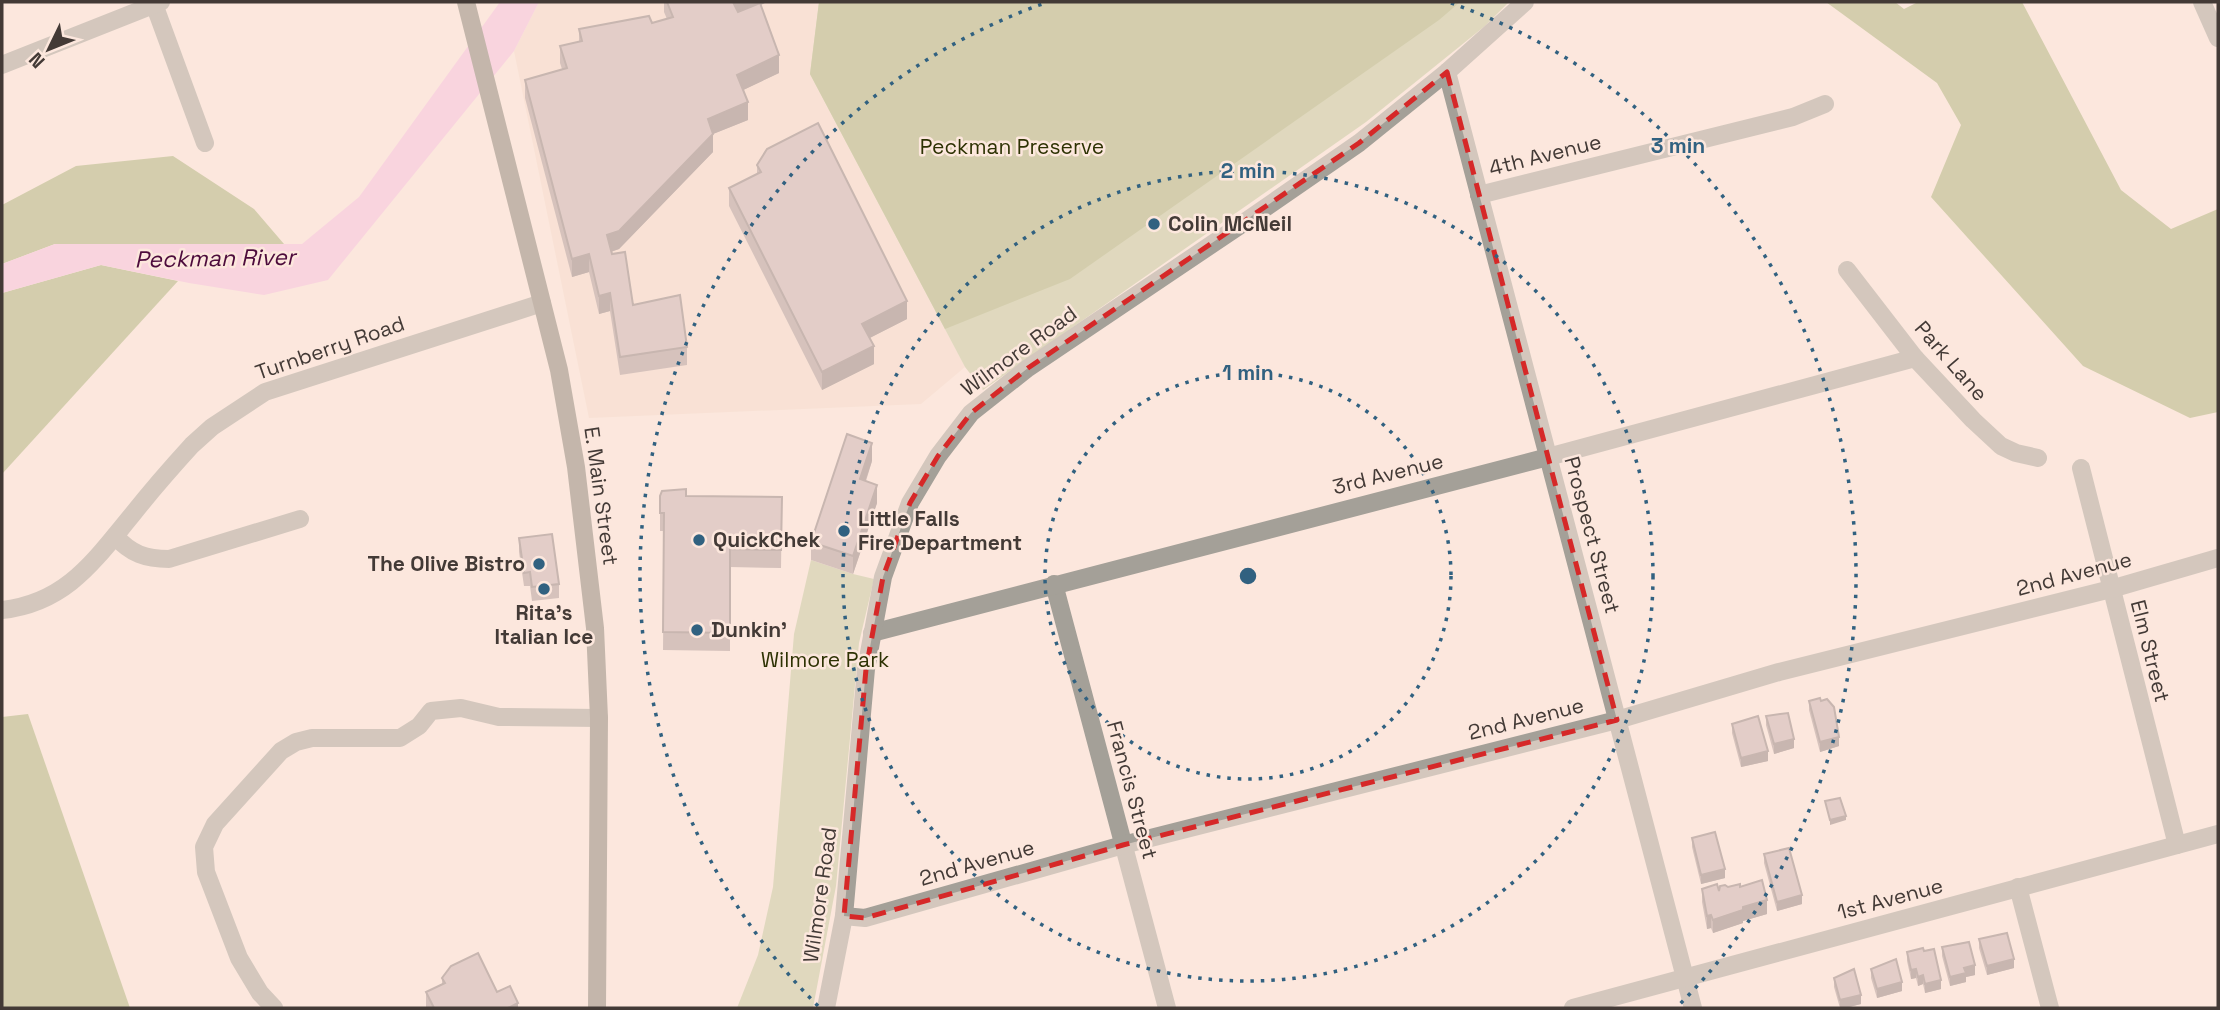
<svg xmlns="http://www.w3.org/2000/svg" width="2220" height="1010" font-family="'Space Grotesk',sans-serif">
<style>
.built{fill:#f5dacc}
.green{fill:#bec69a}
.forest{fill:#a4ae73}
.water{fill:#f6bde1}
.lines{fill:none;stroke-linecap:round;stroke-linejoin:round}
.minor{stroke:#a4a098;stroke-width:18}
.tertiary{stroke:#a4a098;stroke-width:18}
.secondary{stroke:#827b70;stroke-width:18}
.wall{fill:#a99696}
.shaded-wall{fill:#8a7a7a}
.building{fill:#c5aeaf;stroke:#8a7a7a;stroke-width:2}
.marked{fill:none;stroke:#d62828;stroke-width:5;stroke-dasharray:14 9;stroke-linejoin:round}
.ring{fill:none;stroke:#316180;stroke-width:3.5;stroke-dasharray:3.5 7}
.poi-dot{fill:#316180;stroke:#fce7dd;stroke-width:2.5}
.labels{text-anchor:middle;stroke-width:5;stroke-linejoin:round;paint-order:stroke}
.park-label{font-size:21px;fill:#2d3203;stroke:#fce7dd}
.street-label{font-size:21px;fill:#433a36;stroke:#fce7dd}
.poi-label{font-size:21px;font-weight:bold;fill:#433a36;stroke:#fce7dd;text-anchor:start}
.water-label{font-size:23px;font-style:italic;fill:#4d0b3c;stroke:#fce7dd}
.centre{fill:#316180;stroke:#fce7dd;stroke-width:3.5}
.ring-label{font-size:21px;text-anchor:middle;font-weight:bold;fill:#316180;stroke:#fce7dd;stroke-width:5;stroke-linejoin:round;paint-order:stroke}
</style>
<rect width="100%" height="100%" fill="#fce7dd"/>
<polygon class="built" points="539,2 819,2 810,74 965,367 921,404 589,418 514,51"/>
<g class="green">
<polygon points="819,2 1509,2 1485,26 1366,122 983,390 965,367 810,74"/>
<polygon points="811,560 853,574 874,579 859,643 836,886 813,1008 737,1008 758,955 773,887 794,634"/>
</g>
<g class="forest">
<polygon points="819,2 1460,2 1439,20 1070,279 945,329 810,74"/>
<polygon points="1826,2 1895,2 1904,9 1918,2 2022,2 2121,190 2171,229 2218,209 2218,412 2190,418 2083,366 1931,197 1961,125 1937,83"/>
<polygon points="173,156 254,209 284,244 55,244 2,264 2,205 76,166"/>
<polygon points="101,265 178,281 2,474 2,293"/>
<polygon points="28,714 130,1008 2,1008 2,717"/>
</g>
<polygon class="water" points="500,2 539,2 514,51 328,280 264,295 189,283 101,265 2,293 2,264 55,244 302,244 359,197"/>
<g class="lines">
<g class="minor">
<polyline points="2202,2 2218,38"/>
<polyline points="154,4 205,143"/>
<polyline points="2,65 161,2"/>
<polyline points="1447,72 1693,1008"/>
<polyline points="1479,195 1793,117 1825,104"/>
<polyline points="1847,270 1915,358 1973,420 2001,446 2016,453 2038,458"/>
<polyline points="2081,468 2177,845"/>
<path d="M115,536C131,554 146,559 169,559L300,519"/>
<polyline points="1054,584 1167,1008"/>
<path d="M2,610C66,603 94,561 132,515C151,491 171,468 192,445L212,427L265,392L542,303"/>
<polyline points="872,633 1548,457 1915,358"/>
<polyline points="2018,887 2050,1008"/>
<polyline points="844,916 865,918 1123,845 1617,720 1779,672 2111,589 2218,558"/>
<polyline points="274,1008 260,993 239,958 206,872 204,847 215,824 281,751 296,742 312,738 400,738 419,726 431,711 461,708 499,717 599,718"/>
<polyline points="1573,1008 2218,834"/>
</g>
<polyline class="tertiary" points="826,1008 844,916 866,669 883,577 910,503 938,456 971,413 1028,368 1239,226 1359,143 1447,72 1525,2"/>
<polyline class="secondary" points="466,2 559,370 576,467 595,628 599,718 597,1008"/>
</g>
<g class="wall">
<polygon points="664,2 767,2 760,5 779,73 743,90 748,120 713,134 713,152 619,249 611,252 633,305 687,347 687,365 620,375 610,311 599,314 589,272 572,277 525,98 525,80 562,69 560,63 560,46 579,42 579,29 652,23 667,19 664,12"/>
<polygon points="757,165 907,319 869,338 874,364 822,390 729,206 729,188 757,175"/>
<polygon points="872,461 866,481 877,503 853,574 811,560 811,542"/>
<polygon points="660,496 782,497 781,568 730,567 730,651 663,650 664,531 660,531"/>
<polygon points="519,538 559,584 559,598 532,601 530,586 524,586 519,552"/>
<polygon points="1809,701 1821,701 1839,746 1820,752 1809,710"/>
<polygon points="1766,716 1794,748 1774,754 1766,725"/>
<polygon points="1732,724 1768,761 1741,767 1732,733"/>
<polygon points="1692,838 1725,878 1701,884 1692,847"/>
<polygon points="1764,854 1802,904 1777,911 1764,863"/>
<polygon points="1728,887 1740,887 1767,914 1743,921 1743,923 1713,933 1711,928 1707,929 1702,902 1702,889 1719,891"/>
<polygon points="1979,939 2014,968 1987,975 1979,948"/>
<polygon points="1942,947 1975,975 1966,977 1966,982 1950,986 1942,956"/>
<polygon points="1907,952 1941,989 1925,993 1923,984 1918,986 1916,978 1911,979 1907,961"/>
<polygon points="1871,969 1902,991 1877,998 1871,978"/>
<polygon points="442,978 497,992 518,1008 426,1008 426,992 442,984"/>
<polygon points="1834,978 1861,1004 1845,1008 1840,1008 1834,987"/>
</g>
<g class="shaded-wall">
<polygon points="733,2 767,2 733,18"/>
<polygon points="779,55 779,73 737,93 737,75"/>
<polygon points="748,102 748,120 713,134 713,152 619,249 607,253 607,235 708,119"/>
<polygon points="589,254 589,272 572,277 572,259"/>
<polygon points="610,293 610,311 599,314 599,296"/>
<polygon points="907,301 907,319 862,342 862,324"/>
<polygon points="874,346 874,364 822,390 822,372"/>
<polygon points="872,443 872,461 860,497 860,479"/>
<polygon points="877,485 877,503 853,574 853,556"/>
<polygon points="1839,737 1839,746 1820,752 1820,742"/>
<polygon points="1794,739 1794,748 1774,754 1774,744"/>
<polygon points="1768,751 1768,761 1741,767 1741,758"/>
<polygon points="1846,816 1846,820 1830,825 1830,820"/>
<polygon points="1725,869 1725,878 1701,884 1701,875"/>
<polygon points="1802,895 1802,904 1777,911 1777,902"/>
<polygon points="1767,900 1767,914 1743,921 1743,923 1713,933 1713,920 1743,907"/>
<polygon points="1711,915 1711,928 1707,929 1707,916"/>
<polygon points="2014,959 2014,968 1987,975 1987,966"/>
<polygon points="1975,965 1975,975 1966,977 1966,982 1950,986 1950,977 1964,968"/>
<polygon points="1916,969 1916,978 1911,979 1911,970"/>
<polygon points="1923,975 1923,984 1918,986 1918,977"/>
<polygon points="1941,980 1941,989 1925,993 1925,984"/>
<polygon points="1902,982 1902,991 1877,998 1877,989"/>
<polygon points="1861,995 1861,1004 1845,1008 1840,1008 1840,1000"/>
<polygon points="518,1003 518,1008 508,1008"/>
</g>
<g class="building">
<polygon points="667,2 733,2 738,12 760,3 779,55 737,75 748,102 708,119 713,134 619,231 607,235 612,254 625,252 633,305 680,295 687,347 620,357 610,293 599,296 589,254 572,259 525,80 567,68 560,46 582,41 579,29 649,16 652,23 673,17"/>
<polygon points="818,123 907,301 862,324 874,346 822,372 729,188 761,172 757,165 767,149"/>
<polygon points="847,434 872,443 860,479 877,485 853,556 811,542"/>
<polygon points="686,489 686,496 782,497 781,550 730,549 730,633 663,632 664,513 660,513 660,496 662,491"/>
<polygon points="552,534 559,584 532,587 530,572 524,573 519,538"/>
<polygon points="1820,698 1821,701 1827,699 1834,707 1839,737 1820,742 1809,701"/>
<polygon points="1788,713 1794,739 1774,744 1766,716"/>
<polygon points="1758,716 1768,751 1741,758 1732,724"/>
<polygon points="1840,798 1846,816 1830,820 1825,801"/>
<polygon points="1715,832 1725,869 1701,875 1692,838"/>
<polygon points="1789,848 1802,895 1777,902 1764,854"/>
<polygon points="1762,880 1767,900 1743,907 1743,910 1713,920 1711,915 1707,916 1702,889 1717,884 1719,891 1720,886 1725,885 1728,887 1740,884 1740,887"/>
<polygon points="2007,933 2014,959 1987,966 1979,939"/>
<polygon points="1969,942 1975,965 1964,968 1966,973 1950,977 1942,947"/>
<polygon points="1923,948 1924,951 1934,949 1941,980 1925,984 1923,975 1918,977 1916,969 1911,970 1907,952"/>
<polygon points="478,953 497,992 510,986 518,1003 508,1008 434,1008 426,992 445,983 442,978 451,966"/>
<polygon points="1896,959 1902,982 1877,989 1871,969"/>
<polygon points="1854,969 1861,995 1840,1000 1834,978"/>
</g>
<path d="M0 0H2220V1010H0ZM1447,72L1617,720L1123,845L865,918L844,916L866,669L883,577L910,503L938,456L971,413L1028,368L1359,143Z" fill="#fce7dd" fill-opacity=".55" fill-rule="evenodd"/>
<path class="marked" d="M1447,72L1617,720L1123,845L865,918L844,916L866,669L883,577L910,503L938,456L971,413L1028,368L1359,143Z"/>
<g class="ring">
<circle cx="1248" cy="576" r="203"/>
<circle cx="1248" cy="576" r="405"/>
<path d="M818 1006A608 608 0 0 1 1045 3M1451 3A608 608 0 0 1 1678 1006"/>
</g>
<g class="poi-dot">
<circle cx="1154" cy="224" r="7"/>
<circle cx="844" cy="531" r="7"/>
<circle cx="699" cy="540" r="7"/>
<circle cx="539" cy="564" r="7"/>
<circle cx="544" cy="589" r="7"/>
<circle cx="697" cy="630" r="7"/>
</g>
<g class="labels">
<g class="park-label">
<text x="1012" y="154">Peckman Preserve</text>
<text x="825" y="667">Wilmore Park</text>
</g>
<g class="street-label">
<text transform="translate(1545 155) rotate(-14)" y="7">4th Avenue</text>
<text transform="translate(330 348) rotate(-19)" y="7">Turnberry Road</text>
<text transform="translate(1019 351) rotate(-36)" y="7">Wilmore Road</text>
<text transform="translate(1951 361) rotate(49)" y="7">Park Lane</text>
<text transform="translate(1388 474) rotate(-14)" y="7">3rd Avenue</text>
<text transform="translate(601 496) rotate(82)" y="7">E. Main Street</text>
<text transform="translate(1592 535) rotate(75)" y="7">Prospect Street</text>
<text transform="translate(2074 574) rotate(-15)" y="7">2nd Avenue</text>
<text transform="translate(2150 651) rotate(76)" y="7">Elm Street</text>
<text transform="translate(1526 719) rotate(-14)" y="7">2nd Avenue</text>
<text transform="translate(1132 790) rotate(75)" y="7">Francis Street</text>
<text transform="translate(977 863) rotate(-16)" y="7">2nd Avenue</text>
<text transform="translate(820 895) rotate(-82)" y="7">Wilmore Road</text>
<text transform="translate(1890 899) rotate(-15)" y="7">1st Avenue</text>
</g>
<g class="poi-label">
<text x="1168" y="231">Colin McNeil</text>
<text x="858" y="526">Little Falls<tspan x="858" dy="24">Fire Department</tspan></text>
<text x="713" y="547">QuickChek</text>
<text x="525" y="571" text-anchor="end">The Olive Bistro</text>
<text x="544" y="620" text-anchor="middle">Rita's<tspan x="544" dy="24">Italian Ice</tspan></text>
<text x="711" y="637">Dunkin'</text>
</g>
<g class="water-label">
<text transform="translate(215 258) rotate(-1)" y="8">Peckman River</text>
</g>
</g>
<circle cx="1248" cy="576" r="10" class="centre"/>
<g class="ring-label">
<text x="1678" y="153">3 min</text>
<text x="1248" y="178">2 min</text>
<text x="1248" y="380">1 min</text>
</g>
<rect width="2220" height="1010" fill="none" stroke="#433a36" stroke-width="7"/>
<g transform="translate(49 49) rotate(227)" stroke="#fce7dd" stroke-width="5" paint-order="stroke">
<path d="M0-5L12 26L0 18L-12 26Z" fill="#433a36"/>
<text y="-10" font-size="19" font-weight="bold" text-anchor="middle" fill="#433a36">N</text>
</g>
</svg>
